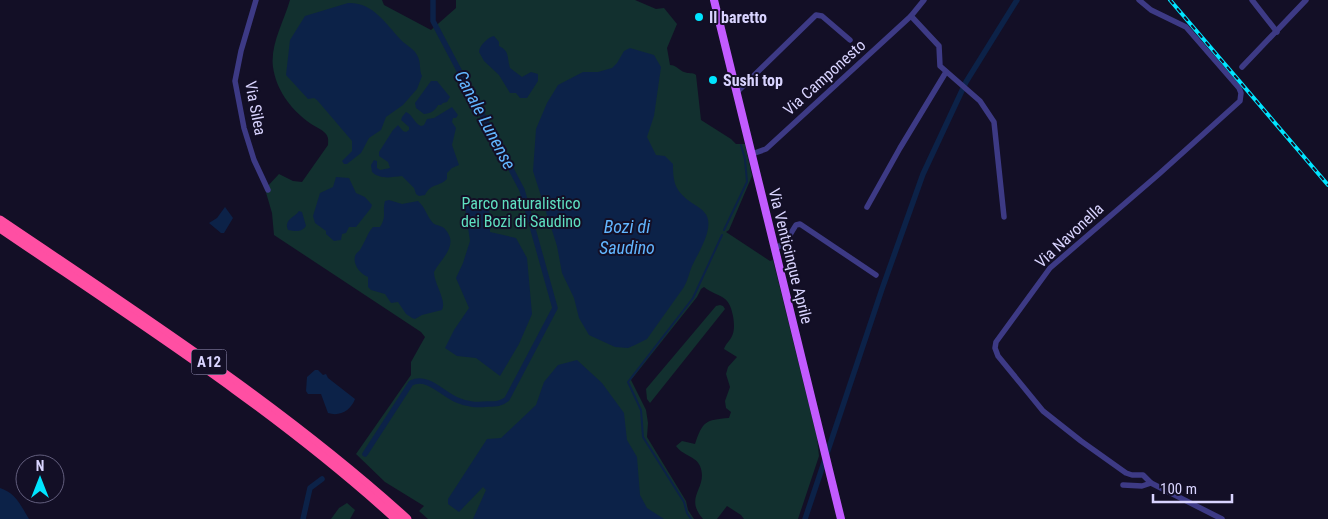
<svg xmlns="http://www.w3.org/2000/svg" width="1328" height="519" font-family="'Roboto Condensed',sans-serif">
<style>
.green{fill:#12302f}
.water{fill:#0c2248}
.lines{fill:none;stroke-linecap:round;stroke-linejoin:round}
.stream{stroke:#0c2248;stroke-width:2}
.canal{stroke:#0c2248;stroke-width:5.5}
.minor{stroke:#3d3a85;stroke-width:5.5}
.major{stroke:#c25bff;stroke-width:8}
.highway{stroke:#ff4fa3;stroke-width:9}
.rail-casing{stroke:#00e5ff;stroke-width:4}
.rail{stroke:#130f26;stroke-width:2;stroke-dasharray:5.5;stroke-linecap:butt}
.poi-dot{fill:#00e5ff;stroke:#130f26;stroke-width:2}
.labels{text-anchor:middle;stroke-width:4;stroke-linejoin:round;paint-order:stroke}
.shield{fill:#130f26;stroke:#9e99be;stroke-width:1}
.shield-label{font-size:15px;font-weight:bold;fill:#d9d4ff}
.poi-label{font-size:16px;font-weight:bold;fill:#d9d4ff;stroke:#130f26;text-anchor:start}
.street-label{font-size:16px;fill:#d9d4ff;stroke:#130f26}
.park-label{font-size:16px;fill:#5fe0c0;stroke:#130f26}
.water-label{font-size:18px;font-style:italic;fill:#62b6ff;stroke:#130f26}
</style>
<rect width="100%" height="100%" fill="#130f26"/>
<g class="green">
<path d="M290,0H382L384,5L431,30L456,8V0H635L656,9L664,8L677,24L667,48L670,65C676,65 679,70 684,72C689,74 692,72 696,75L701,120L731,139L736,144H745L752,176L729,230L726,232L770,261L773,260L817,437L819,456L798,519H744L741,515L727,506L717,519H703C683,496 709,488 700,466C697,457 682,455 676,446L682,441L695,444C703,421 705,420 729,418L731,412L726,408L725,401L730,387L726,374L728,367L737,357L724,349C726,343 730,341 732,336C735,330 734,322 733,316C729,293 718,298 704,287L701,289L697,297L631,380L646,410L648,423L647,437L686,501L688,510L694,519H428L419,511L424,506L385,482L356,454L411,375V362L425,337L421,332L274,235L272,213L265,189L279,174L293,181L302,182L328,145C328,141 329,138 326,134C322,129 313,126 307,121C290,108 276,89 273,67C270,45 284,21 290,0Z"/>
<polygon points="720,305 723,306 725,309 650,403 647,399 646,389 716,306"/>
<polygon points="347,503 355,510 350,519 331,519 339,508"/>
</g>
<g class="water">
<path d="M348,3C373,2 386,24 401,40C407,46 415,49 418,57C421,63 419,70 422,76L417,89L403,105L386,117L381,130L369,138L361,153L347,164H344L342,161L352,151V141L317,100L314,98L308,99L286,75L290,40L305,16Z"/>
<path d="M494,36L499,42V46C510,51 507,58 510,68L522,77L531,72L538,74V81L527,98H520L516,93H510L499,75L484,61L479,52C479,46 488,37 494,36Z"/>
<path d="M630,48L654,55L661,67L654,116L647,137L656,155L665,156L673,164C673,183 675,191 692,203C695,205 701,208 704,212C717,225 698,253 692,266C689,273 688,280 684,287L647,339L635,345L628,348L615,347L589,335L579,318L574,298L562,273L557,246L533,171L536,129L547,103L558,85L583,72H598L612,68L617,63L624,51Z"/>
<path d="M431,81H437L450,97L447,102L443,103L441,105H438C436,110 430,114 424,114L416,108L415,103Z"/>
<path d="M452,107L458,115L456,118H453L452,122L456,128L452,145L459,165L452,168L447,173V179C439,187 431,183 425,195L419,196L416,194L414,188L402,176C391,177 381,180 372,172L371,165L374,160L377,161V168L380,170L390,168L388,162L379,156V152L393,130L398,125L403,131L406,132L409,130V127L401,120L402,117L406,112C413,115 414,123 421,126L424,125L427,119L434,118Z"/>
<polygon points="336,177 349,178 356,193 365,197 372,205 371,208 356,227 349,227 346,233 342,234 341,240 334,241 326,234 326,231 315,223 313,216 320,193 333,187"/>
<polygon points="489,199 490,232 516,238 527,258 532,314 519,344 500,376 476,358 457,356 445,348 454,330 469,308 456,278 463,263 470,241 465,207 475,200"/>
<path d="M389,200L402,204L418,201C426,208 427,217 433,223C437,226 440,225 444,228C461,245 440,259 434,272C434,284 447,300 442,310L422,315L415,319L412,318L406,314L398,302L391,303L385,294L371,290L368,287V277C360,274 351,263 356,254C357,252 360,251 361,248C366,240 367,234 373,227H380C387,216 382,212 385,201Z"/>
<polygon points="225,207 233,218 224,233 221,233 209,223 217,218"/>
<path d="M299,211L302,212L306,226C301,233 295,231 288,230C284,219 294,218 299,211Z"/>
<polygon points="577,360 602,383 624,413 627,440 637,457 640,495 647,508 664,519 473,519 486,490 483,487 459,512 448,504 448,499 487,439 501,438 536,405 544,382 558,365"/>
<path d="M315,370H318L323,375L326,374L328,378L355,399C351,410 340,417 328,413L321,394H308L306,391L307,377Z"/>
<path d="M0,488C16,493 21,506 29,519H0Z"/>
</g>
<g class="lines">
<g class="stream">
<polyline points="724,230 747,182 745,159 741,145"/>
<polyline points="691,519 687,513 684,502 643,437 641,410 628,382 693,298 722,235"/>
</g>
<g class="canal">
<path d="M365,454L411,383C428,375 442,394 457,400C468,405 477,405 488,404C496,404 501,404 507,399L555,308L522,190L433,21V0"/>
<polyline points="303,519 310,488 322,479"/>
<polyline points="805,519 882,289 923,174 966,82 1017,0"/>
</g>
<g class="minor">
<polyline points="256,0 241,51 235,81 244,128 254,160 268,190"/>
<polyline points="924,0 911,16 939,46 940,66 980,101 994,122 1004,217"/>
<polyline points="1139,0 1151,10 1186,27 1239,88 1241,93 1240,101 1159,174 1050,268 996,342 995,348 998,356 1043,411 1081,441 1126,473 1132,475 1143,475 1151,483 1222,519"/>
<polyline points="1252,0 1277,32"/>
<polyline points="1242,67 1306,0"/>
<polyline points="737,92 816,15 822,16 850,40"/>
<polyline points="752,154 766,149 911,16"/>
<polyline points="867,207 900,148 946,72"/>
<path d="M775,248C786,245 790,234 796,225L800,224L876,275"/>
<polyline points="1123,485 1142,486 1151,483"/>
</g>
<polyline class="major" points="714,0 841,519"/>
<g class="highway">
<path d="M0,220C139,314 282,406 407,519"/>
<path d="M0,228C135,320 275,409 396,519"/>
</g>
<g class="rail-casing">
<polyline id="rail" points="1170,0 1328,185"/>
</g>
<use href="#rail" class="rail"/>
</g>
<g class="poi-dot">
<circle cx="699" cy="17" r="5"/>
<circle cx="713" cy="80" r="5"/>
</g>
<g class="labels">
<rect class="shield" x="191.5" y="349.5" width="35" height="25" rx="4"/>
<g class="shield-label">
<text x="209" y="367">A12</text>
</g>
<g class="poi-label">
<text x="709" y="23">Il baretto</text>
<text x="723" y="86">Sushi top</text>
</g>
<g class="street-label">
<text transform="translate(824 77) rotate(-42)" y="6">Via Camponesto</text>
<text transform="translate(256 108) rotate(79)" y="6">Via Silea</text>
<text transform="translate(1069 235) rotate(-43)" y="6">Via Navonella</text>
<text transform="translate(791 256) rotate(76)" y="6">Via Venticinque Aprile</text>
</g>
<g class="park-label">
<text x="521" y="209">Parco naturalistico<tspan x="521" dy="18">dei Bozi di Saudino</tspan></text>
</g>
<g class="water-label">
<text transform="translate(485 120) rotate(62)" y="6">Canale Lunense</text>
<text x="627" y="233">Bozi di<tspan x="627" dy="21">Saudino</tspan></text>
</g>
</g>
<g transform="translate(40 479)"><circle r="24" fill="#130f26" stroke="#625e7d"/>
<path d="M0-4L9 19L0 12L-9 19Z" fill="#00e5ff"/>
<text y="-8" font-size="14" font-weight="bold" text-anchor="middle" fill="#d9d4ff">N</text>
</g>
<path d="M1153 494v8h79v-8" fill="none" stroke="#d9d4ff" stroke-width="2.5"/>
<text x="1160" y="494" font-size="15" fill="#d9d4ff" stroke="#130f26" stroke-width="4" paint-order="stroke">100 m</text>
</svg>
